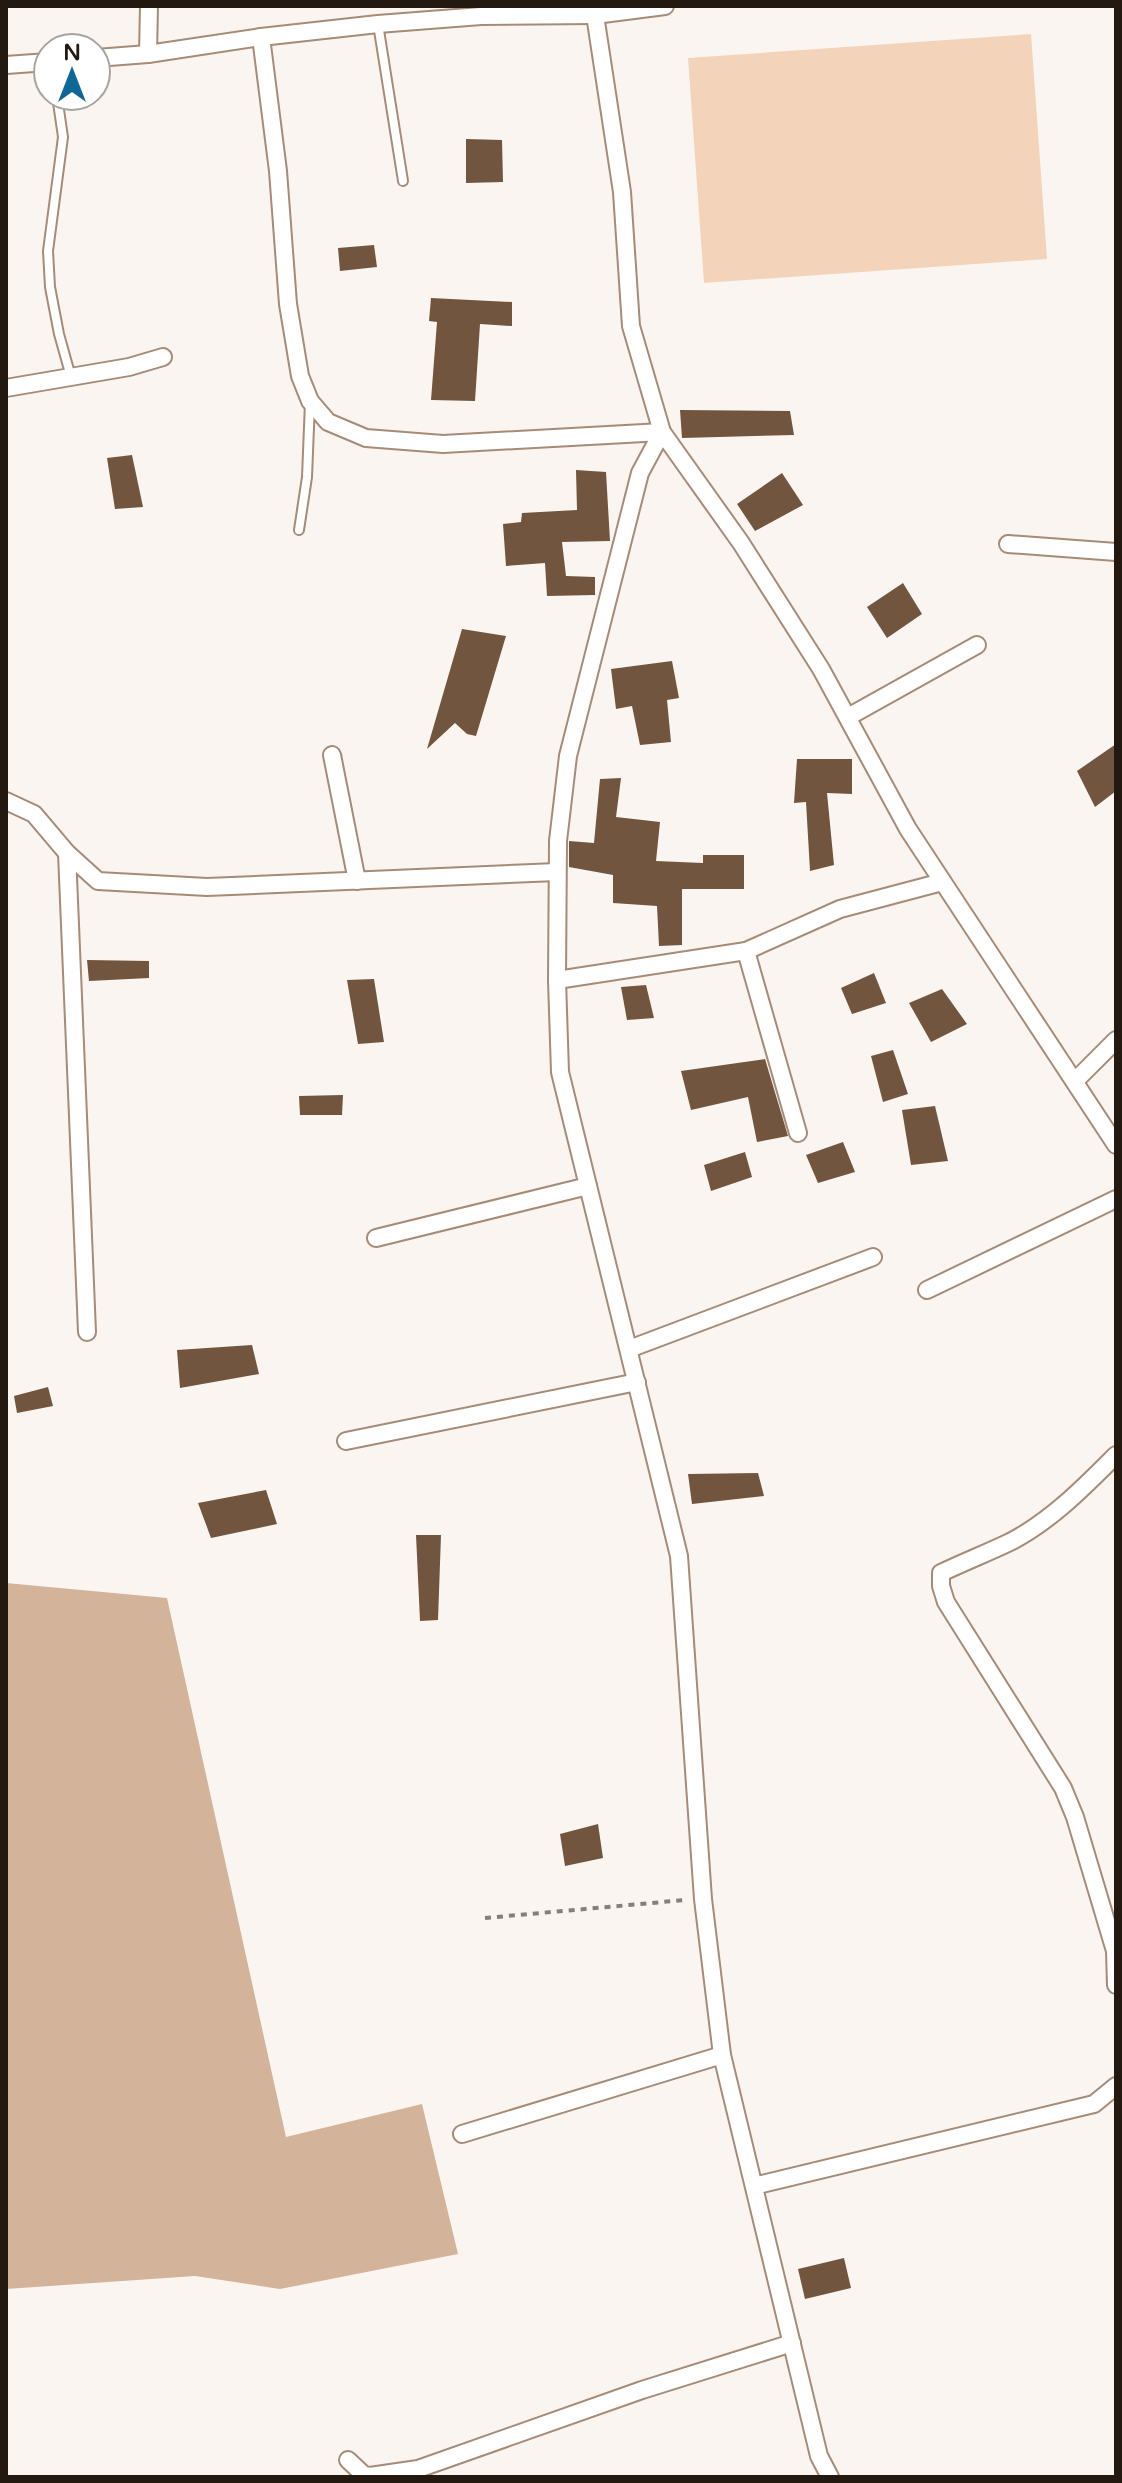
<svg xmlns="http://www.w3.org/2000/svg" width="1122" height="2483" font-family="'Varela Round',sans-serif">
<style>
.green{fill:#f3d4bb}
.forest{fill:#d3b39a}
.building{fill:#71553e}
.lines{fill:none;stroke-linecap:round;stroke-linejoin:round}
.lane-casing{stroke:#a68b76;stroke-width:12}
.street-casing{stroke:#a68b76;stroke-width:20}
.path{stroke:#867e78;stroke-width:4;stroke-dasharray:6 6;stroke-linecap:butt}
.lane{stroke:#fff;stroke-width:8}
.street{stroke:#fff;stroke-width:16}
</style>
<rect width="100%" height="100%" fill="#fbf5f1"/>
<polygon class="green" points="1031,34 1047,259 704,283 688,58"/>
<polygon class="forest" points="6,1583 167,1598 286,2137 422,2104 458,2254 280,2289 195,2276 6,2289"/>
<g class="building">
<polygon points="466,139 502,140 503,182 466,183"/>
<polygon points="374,245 377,267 340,271 338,248"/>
<polygon points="431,298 512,302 512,326 480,324 475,401 431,400 437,322 429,321"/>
<polygon points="680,410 790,411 794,435 682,438"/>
<polygon points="132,455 143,507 115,509 107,458"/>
<polygon points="576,470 606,472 610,541 562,542 566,576 595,577 595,595 547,596 545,563 506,566 503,524 521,522 522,513 577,510"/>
<polygon points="782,473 803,505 755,531 737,504"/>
<polygon points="903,583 922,614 887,638 867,607"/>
<polygon points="462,629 506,636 476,736 467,734 455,723 427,749"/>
<polygon points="672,661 679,698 667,700 671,742 640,745 632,706 616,709 611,669"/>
<polygon points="1116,744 1116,791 1095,807 1077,771"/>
<polygon points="797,759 852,759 852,794 827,793 834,865 810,871 806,802 794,803"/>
<polygon points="621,778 616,817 660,822 656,861 703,863 703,855 744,855 744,889 682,889 682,945 659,946 657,906 613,903 613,875 569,867 569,841 594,843 600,779"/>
<polygon points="87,960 149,961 149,978 89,981"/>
<polygon points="874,973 886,1003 852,1014 841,988"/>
<polygon points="374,979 384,1042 358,1044 347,980"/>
<polygon points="646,985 654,1018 627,1020 621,987"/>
<polygon points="942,989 967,1024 931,1042 909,1003"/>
<polygon points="893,1050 908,1094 883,1102 871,1056"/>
<polygon points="765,1059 788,1136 757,1142 748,1097 691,1110 681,1071"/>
<polygon points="343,1095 342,1115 300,1115 299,1096"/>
<polygon points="935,1106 948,1161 911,1165 902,1110"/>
<polygon points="843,1142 855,1172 818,1183 806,1155"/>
<polygon points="745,1152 752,1177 711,1191 704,1165"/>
<polygon points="252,1345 259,1374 180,1388 177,1350"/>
<polygon points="48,1387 53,1406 17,1413 14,1396"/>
<polygon points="758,1473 764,1496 692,1504 688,1474"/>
<polygon points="266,1490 277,1524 211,1538 198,1503"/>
<polygon points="416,1535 441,1535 438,1620 420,1621"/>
<polygon points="598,1824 603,1858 565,1866 560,1834"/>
<polygon points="844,2258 851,2288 805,2299 798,2269"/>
</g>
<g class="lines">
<g class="lane-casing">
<g id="lane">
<polyline points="378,24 403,181"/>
<polyline points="57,96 63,137 48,251 50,287 59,334 71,377"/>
<polyline points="299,530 307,477 310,402"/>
</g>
</g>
<g class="street-casing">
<g id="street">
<polyline points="595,15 622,192 631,326 662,432 741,543 821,669 908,829 1116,1145"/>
<polyline points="261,37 278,171 288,304 300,376 310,401 328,422 366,438 443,444 662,432"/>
<polyline points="148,54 149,6"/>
<polyline points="96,58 148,54 261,37 378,24 481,16 595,15 665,6"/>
<polyline points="6,65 48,62"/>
<polyline points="6,388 129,367 163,357"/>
<polyline points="662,432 640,473 568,756 558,841 557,980 560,1072 679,1556 703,1899 722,2055 819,2456 830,2477"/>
<polyline points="1008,544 1116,552"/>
<polyline points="848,717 977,645"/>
<polyline points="332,755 357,881"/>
<polyline points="6,801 34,814 67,853 98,881 207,887 557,872"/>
<polyline points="67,853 87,1332"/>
<polyline points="746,951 798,1133"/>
<polyline points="557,980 746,951 840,909 942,882"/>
<polyline points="1075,1081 1116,1040"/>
<polyline points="376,1238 588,1186"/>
<polyline points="927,1290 1116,1199"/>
<polyline points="629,1349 873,1257"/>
<polyline points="346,1441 637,1382"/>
<path d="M1116,1455C1084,1487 1051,1521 1010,1542C987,1553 964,1562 941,1573V1586L946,1602L1063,1788L1075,1817L1115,1951L1116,1985"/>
<polyline points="462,2134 722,2055"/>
<polyline points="754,2186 1094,2104 1116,2086"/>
<polyline points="348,2460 364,2475 370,2476 418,2469 642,2390 792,2343"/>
</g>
</g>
<polyline class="path" points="485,1918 685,1900"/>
<use href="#lane" class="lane"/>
<use href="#street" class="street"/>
</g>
<rect width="1122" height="2483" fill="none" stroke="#231911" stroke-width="16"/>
<g transform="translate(72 72)"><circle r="38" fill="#ffffff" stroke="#a7a3a0" stroke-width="2"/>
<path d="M0-6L14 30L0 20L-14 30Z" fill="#0d6898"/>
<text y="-12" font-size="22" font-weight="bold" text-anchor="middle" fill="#231911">N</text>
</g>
</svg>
